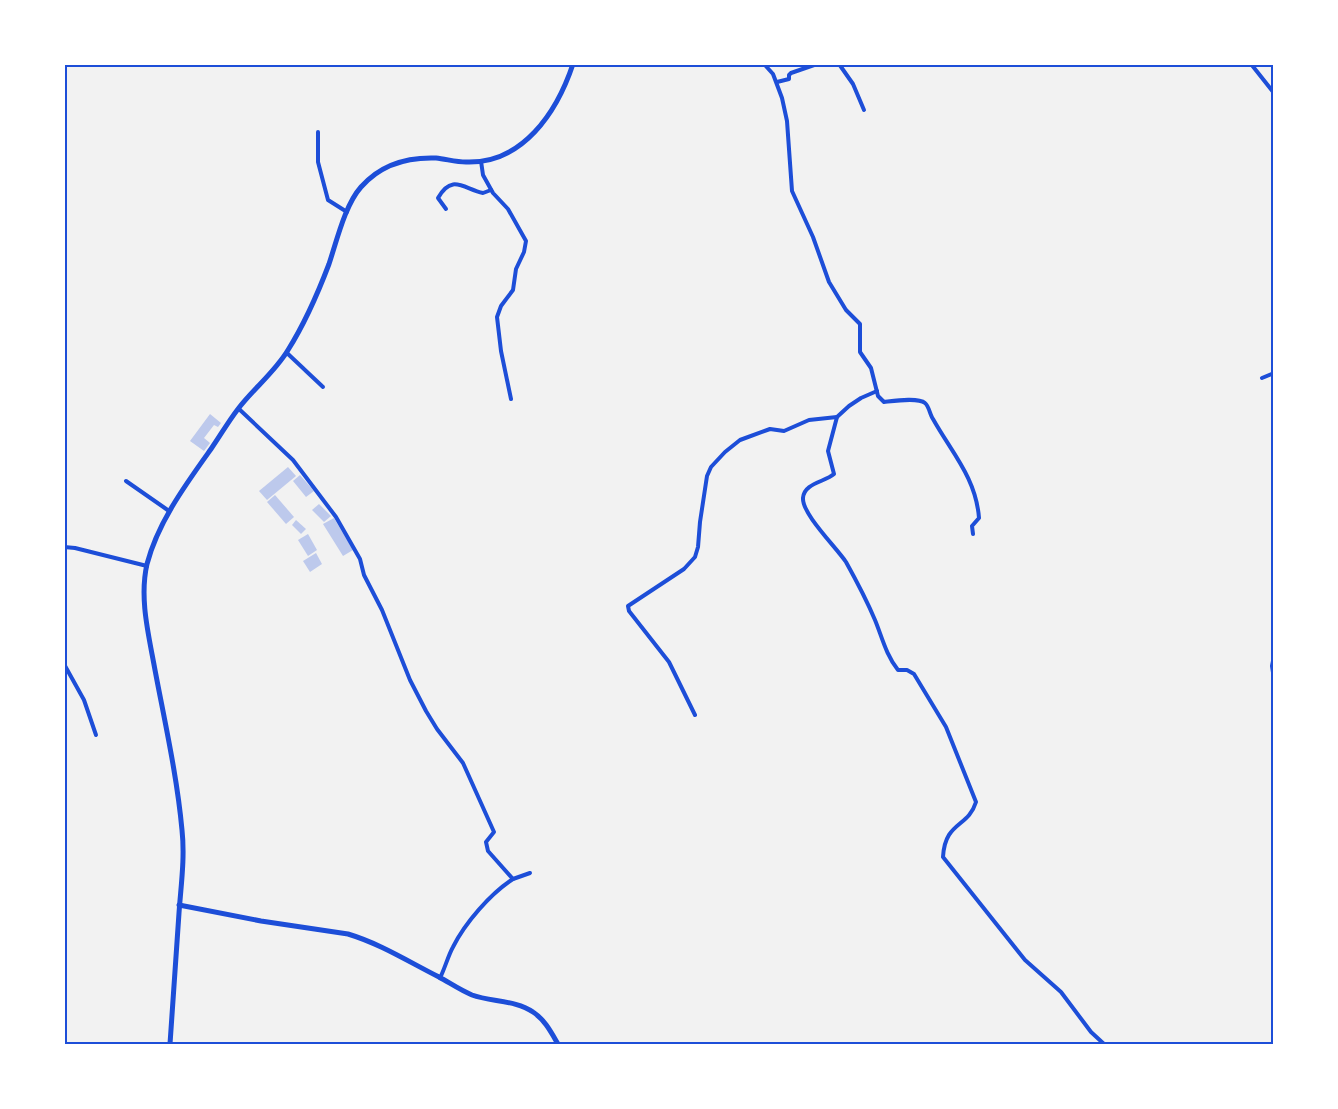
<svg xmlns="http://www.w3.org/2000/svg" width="1338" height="1109" font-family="'Exo 2',sans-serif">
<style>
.building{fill:#bdc9ec}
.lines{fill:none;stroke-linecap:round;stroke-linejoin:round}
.minor{stroke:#1d4ed8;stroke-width:4}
.secondary{stroke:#1d4ed8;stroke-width:5}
.neatline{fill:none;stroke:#1d4ed8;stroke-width:2}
</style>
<rect width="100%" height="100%" fill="#f2f2f2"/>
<g class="building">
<polygon points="210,414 221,423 218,427 214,425 204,438 210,443 204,451 190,441"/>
<polygon points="288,467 296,476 267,500 259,491"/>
<polygon points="300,475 314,491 306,497 293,481"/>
<polygon points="275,495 294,517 286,524 267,502"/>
<polygon points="319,504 331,516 324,522 312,510"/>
<polygon points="334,518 353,550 343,556 323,524"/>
<polygon points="296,520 306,529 301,534 292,525"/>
<polygon points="308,534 317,550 308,556 298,540"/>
<polygon points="316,553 322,564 310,572 303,561"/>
</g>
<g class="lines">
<g class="minor">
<path d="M764,64L773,74L782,98L787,121L792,191L813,237L829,282L846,310L860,324V352L871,368L878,396L884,402C893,401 918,397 925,403C929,406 930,415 933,419C952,453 976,478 979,518L972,526L973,534"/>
<polyline points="839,64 853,84 864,110"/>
<polyline points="1251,64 1274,93"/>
<polyline points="777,82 789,79 789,75 791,73 817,64"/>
<polyline points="318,132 318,162 328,200 347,212"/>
<polyline points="481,161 483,175 493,193 508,209 526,241 524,252 516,269 513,290 501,306 497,317 501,351 511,399"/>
<path d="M446,209L438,198C452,173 464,189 483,193L491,190"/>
<polyline points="287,353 323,387"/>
<polyline points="1262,378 1274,373"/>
<path d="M877,391L861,398L849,406L837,417L828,451L834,474C825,482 804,483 803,498C802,514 836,547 846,562C856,580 867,601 875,620C882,637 886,655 898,670H907L914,674L946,727L976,802C968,828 945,821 943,857L1025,960L1061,992L1091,1032L1104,1044"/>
<path d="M239,409L293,460L336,517L360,559L364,575L382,610L410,680L426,711L437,729L463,763L494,832L486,842L488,851L513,879C490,894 465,923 453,947C448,956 445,968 440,978"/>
<polyline points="126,481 169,511"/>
<polyline points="64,547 75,548 147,566"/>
<polyline points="1274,656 1272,666 1274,679"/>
<polyline points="64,664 84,700 96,735"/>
<polyline points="695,715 669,662 629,611 628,606 684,569 695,557 698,547 700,522 707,476 711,467 725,452 740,440 770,429 784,431 809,420 837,417"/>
<polyline points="513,879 530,873"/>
</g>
<g class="secondary">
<path d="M179,905L261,921L348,934C381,944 409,962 439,977C450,983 460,990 472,995C491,1002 516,1000 533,1012C545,1020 551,1032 558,1044"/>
<path d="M170,1044C173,1001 176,957 179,913C181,885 185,858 182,830C177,776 165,723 155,670C149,636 139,599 147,564C158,522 186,484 211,449C220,436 228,422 238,409C253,389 275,372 288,350C305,323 318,293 329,264C337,240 345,205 361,187C381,164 407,157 436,158C446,159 456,162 466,162C523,164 557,112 573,64"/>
</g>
</g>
<rect width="1338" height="1109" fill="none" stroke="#ffffff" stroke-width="132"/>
<rect x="66" y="66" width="1206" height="977" class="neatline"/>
</svg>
